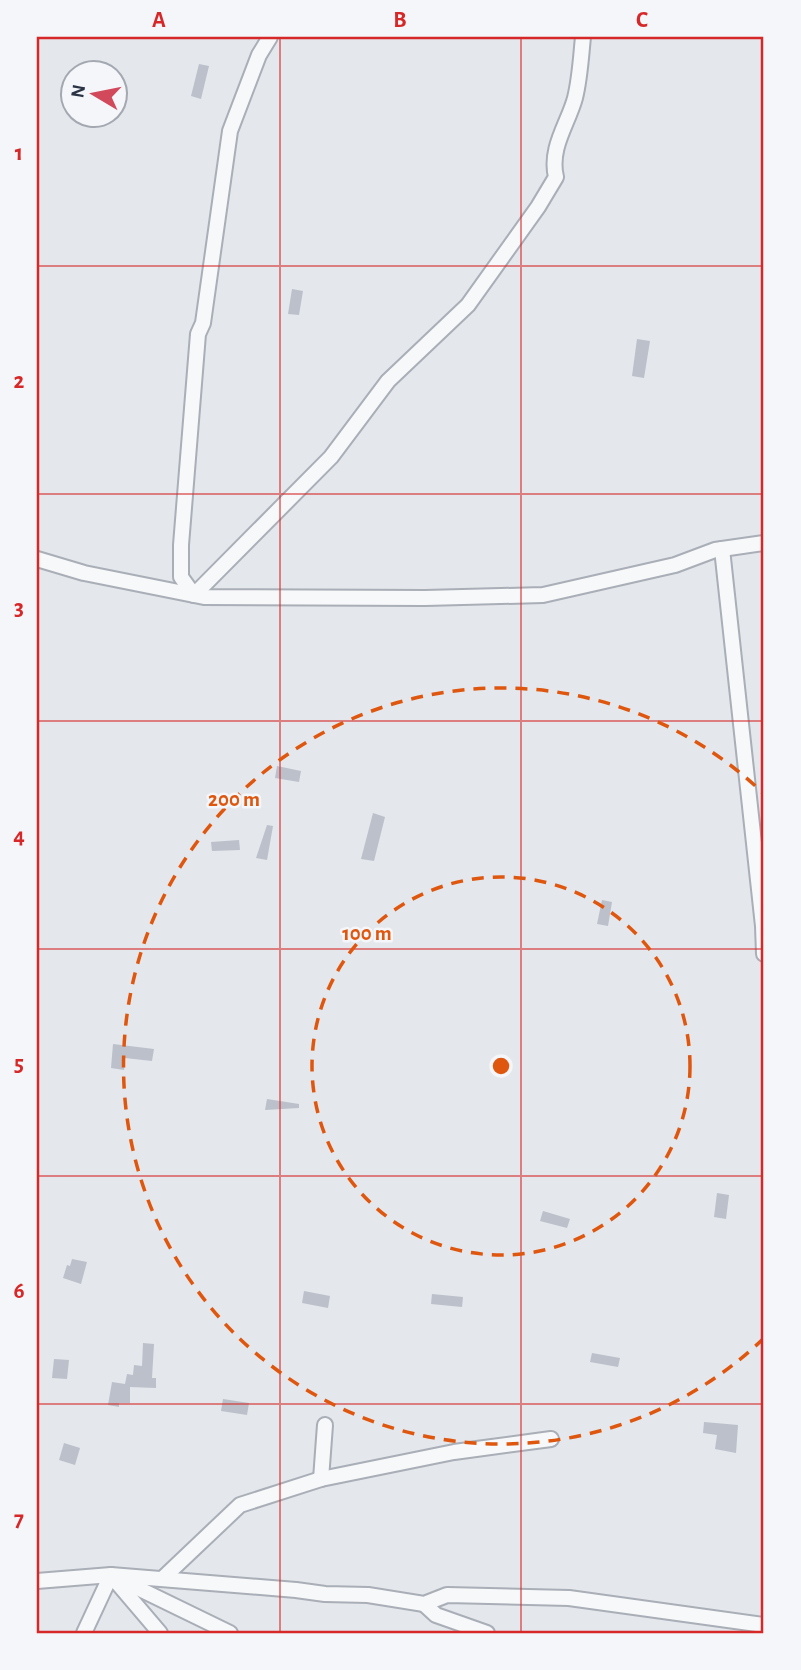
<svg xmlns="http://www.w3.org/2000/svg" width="801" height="1670" font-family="'Alegreya Sans',sans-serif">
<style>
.building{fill:#bbc0ca}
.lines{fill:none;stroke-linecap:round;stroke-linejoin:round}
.street-casing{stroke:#a9aeb7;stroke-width:18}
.street{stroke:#f7f8fa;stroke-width:14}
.grid{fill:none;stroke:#d62828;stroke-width:2;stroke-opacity:0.55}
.ring{fill:none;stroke:#df570f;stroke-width:3.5;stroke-dasharray:12 9}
.centre{fill:#df570f;stroke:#f4f6f9;stroke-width:3.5}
.ring-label{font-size:21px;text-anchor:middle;font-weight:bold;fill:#df570f;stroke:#f4f6f9;stroke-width:5;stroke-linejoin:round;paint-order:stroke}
.neatline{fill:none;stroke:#d62828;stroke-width:2.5}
.grid-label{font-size:23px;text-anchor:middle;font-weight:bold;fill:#d62828}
</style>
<rect width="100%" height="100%" fill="#e4e7ec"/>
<g class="building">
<polygon points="199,64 209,66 201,99 191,96"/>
<polygon points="292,289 303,291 299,315 288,314"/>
<polygon points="637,339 650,341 644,378 632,376"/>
<polygon points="277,766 301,771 299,782 275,778"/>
<polygon points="373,813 385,817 374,861 361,859"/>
<polygon points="267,825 273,826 267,860 256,858"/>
<polygon points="239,840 240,850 212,851 211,842"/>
<polygon points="602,900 612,902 608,926 597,924"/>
<polygon points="113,1044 154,1049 152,1061 125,1058 124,1070 111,1068"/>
<polygon points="267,1099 299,1104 299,1108 265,1110"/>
<polygon points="717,1193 729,1195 726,1219 714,1217"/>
<polygon points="543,1211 570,1219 567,1228 540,1221"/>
<polygon points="72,1259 87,1262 81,1284 63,1278 67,1265 70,1266"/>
<polygon points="304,1291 330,1296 328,1308 302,1303"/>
<polygon points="432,1294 463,1297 462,1307 431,1304"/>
<polygon points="143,1343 154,1344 152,1378 156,1378 156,1388 130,1387 130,1403 119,1403 119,1407 108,1405 112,1382 125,1384 127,1374 133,1375 134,1365 142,1366"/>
<polygon points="592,1353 620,1358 618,1367 590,1362"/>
<polygon points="54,1359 69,1360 67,1379 52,1378"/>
<polygon points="223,1399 249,1403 247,1415 221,1411"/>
<polygon points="704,1422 738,1425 736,1453 715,1449 717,1435 703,1433"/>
<polygon points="64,1443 80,1448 75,1465 59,1460"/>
</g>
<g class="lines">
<g class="street-casing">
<g id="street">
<path d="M270,37L259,55L230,131L203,323L198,334L181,545V577L194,595L331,457L388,381L468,305L538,207L556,177C549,148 568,124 575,98C580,78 581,56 583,37"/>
<polyline points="722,549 763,926 764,954"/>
<polyline points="37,559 84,573 204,597 425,598 543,595 675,565 715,550 764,543"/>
<polyline points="321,1479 325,1425"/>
<polyline points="114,1579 160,1633"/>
<polyline points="119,1579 230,1633"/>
<polyline points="162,1579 240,1505 321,1479 454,1452 551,1439"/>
<polyline points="37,1581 111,1575 296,1590 325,1594 368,1595 424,1604 447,1595 569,1598 764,1625"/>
<polyline points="424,1604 436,1615 487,1633"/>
<polyline points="84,1633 111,1575"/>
</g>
</g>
<use href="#street" class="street"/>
</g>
<path class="grid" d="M280,37V1633M521,37V1633M37,266H764M37,494H764M37,721H764M37,949H764M37,1176H764M37,1404H764"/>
<g class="ring">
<circle cx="501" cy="1066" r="189"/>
<path d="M764 1338A378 378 0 1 1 764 794"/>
</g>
<circle cx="501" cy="1066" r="10" class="centre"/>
<g class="ring-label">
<text x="234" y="806">200 m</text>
<text x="367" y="940">100 m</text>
</g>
<rect width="801" height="1670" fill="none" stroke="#f4f6f9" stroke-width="77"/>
<g transform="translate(94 94) rotate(280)"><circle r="33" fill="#f4f6f9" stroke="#a4a8b1" stroke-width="2"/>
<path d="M0-5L12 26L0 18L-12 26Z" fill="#d1495b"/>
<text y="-10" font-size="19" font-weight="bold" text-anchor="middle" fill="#2b3445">N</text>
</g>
<rect x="38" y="38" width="724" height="1594" class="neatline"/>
<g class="grid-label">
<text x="159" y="27">A</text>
<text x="400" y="27">B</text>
<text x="642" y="27">C</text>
<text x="19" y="160">1</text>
<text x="19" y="388">2</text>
<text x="19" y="615">3</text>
<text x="19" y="843">4</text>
<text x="19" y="1071">5</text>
<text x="19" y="1298">6</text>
<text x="19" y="1526">7</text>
</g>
</svg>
